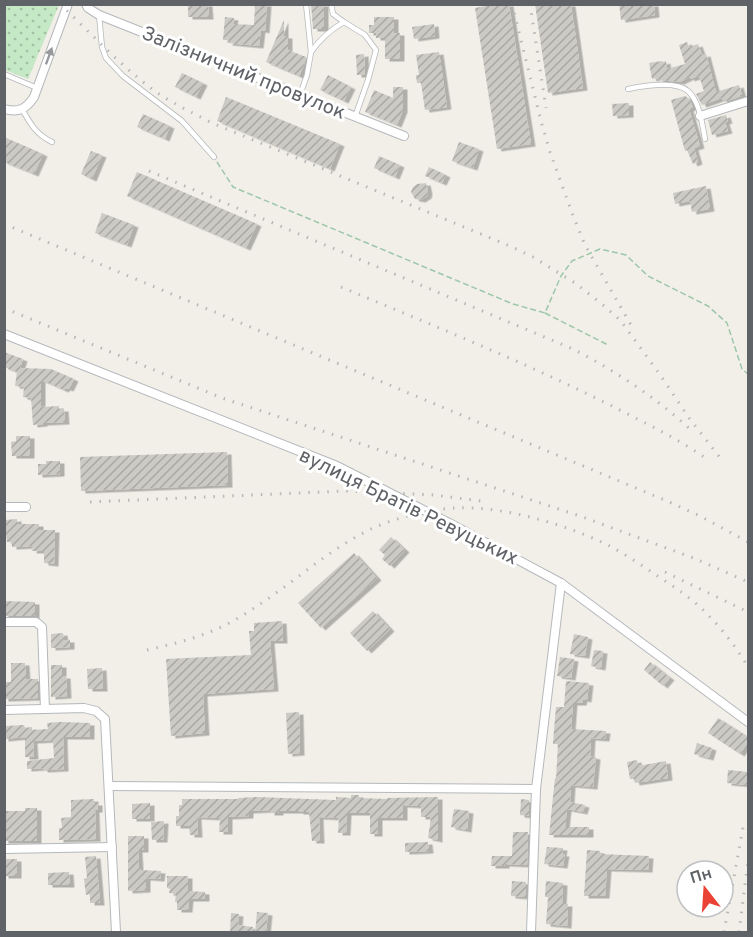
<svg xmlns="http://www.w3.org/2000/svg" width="753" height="937" font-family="Overpass,sans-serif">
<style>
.grass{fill:url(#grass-dots)}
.building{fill:url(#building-hatch);filter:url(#shadow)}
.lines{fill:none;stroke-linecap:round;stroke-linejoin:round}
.lane-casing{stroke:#b5b8bc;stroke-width:6}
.street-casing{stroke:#b5b8bc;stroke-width:10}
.path{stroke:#9cc7a9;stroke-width:1.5;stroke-dasharray:6 3;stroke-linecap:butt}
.lane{stroke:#fff;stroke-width:4.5}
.street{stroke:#fff;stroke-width:8}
.rail{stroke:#b6b7b8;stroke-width:3;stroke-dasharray:1.5 8;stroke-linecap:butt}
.oneway{fill:#979a9d}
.labels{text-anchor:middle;stroke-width:6;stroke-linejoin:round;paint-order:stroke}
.street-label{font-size:20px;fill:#5f6368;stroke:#fff}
</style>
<defs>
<pattern id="grass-dots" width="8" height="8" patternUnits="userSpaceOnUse" patternTransform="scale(1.5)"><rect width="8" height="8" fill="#c5e8c5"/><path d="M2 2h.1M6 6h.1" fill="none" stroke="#a3c0a4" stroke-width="1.8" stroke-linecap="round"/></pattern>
<pattern id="building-hatch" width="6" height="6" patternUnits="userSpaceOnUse" patternTransform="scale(1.5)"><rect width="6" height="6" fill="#cccac5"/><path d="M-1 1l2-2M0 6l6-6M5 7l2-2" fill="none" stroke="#a9a8a4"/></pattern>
<filter id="shadow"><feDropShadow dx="4.5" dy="2.5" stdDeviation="0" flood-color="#0004"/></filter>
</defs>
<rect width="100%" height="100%" fill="#f1efe8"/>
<polygon class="grass" points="4,5 59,5 28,79 5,70"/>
<g class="building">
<polygon points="188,4 208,4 209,17 188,17"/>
<polygon points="255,4 267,4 265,31 261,30 259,46 228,43 229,40 223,40 225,17 234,18 233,24 254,25"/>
<polygon points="311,4 324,4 324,29 313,29"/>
<polygon points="496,4 509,4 531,144 497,149 475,8"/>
<polygon points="535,4 571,4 583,88 548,93"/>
<polygon points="619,4 654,4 655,15 621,20"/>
<polygon points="374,17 394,17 394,33 400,33 400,59 385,59 385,38 376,38 376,33 369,33 369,25 374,25"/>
<polygon points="284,20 284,36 288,36 288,50 306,57 304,65 299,76 266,62"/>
<polygon points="434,24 435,36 414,39 412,27"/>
<polygon points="687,42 689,47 698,44 702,55 706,54 716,92 739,85 742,96 724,102 722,98 702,105 696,94 704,91 699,76 690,79 690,77 680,82 659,80 658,78 652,79 649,63 662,61 663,62 666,61 667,69 685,64 679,45"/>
<polygon points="439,52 447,107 425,110 421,83 417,83 416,75 419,75 416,55"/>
<polygon points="364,54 365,75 357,75 356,55"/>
<polygon points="182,73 203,83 196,97 175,87"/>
<polygon points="328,75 351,87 344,101 320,90"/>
<polygon points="393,87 403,87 403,110 397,125 365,112 374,90 393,98"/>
<polygon points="685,96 688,98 693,107 689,109 700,146 694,148 698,162 693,164 687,150 685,151 671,100"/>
<polygon points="226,97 340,144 330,169 217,121"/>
<polygon points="629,103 629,115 613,116 612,104"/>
<polygon points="143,114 170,126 165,139 137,127"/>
<polygon points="726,115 728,121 725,122 728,131 712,135 708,120"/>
<polygon points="4,137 43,154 34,174 4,162"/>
<polygon points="459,142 479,149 473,168 452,161"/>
<polygon points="91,151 102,155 92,179 81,174"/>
<polygon points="379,156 400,165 395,177 374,168"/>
<polygon points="429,167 446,175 442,183 425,176"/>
<polygon points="137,172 257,224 246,248 127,196"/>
<polygon points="426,183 428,192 427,196 421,200 415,199 411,192 413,187 417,184"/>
<polygon points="706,186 710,209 692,212 690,201 675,204 673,193"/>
<polygon points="102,213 134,225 127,245 95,233"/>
<polygon points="4,352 23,359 20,368 51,369 74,379 69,389 66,388 64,390 41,380 41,407 59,406 59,409 64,409 65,422 43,423 43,424 33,425 31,398 23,397 24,387 15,386 17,372 4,367"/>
<polygon points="16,436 30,436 30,456 12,456 11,442 16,441"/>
<polygon points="227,452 228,485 81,491 80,457"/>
<polygon points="46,461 60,461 60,474 38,475 38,464 46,464"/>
<polygon points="17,519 17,524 39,524 39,530 55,530 54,564 44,563 44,551 32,551 33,546 12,547 12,542 7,542 4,520"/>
<polygon points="391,537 405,550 390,566 382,559 385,555 379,550"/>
<polygon points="354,553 377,578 321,628 298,603"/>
<polygon points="4,601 35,602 35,616 4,616"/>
<polygon points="373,611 390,629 367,651 350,633"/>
<polygon points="282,621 283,641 270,641 274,689 203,694 205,733 171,736 166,659 251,655 249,631 254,631 254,623"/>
<polygon points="63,633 64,640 70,640 70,647 51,648 51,634"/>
<polygon points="574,634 588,637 585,656 570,654"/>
<polygon points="594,650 603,651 601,668 591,666"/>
<polygon points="560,657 574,659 571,678 557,676"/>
<polygon points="650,662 670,678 663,686 644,670"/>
<polygon points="11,663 25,663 26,679 38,679 38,698 4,699 4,682 11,682"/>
<polygon points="51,665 62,665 62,676 66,676 67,696 51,697"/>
<polygon points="102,668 103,689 88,689 87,669"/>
<polygon points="566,681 589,683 587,700 583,699 582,703 573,703 571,729 606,731 605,739 591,738 590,756 596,757 593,787 571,785 570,802 585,805 583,812 567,809 565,827 589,827 589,835 549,835 555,778 556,778 558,744 553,744 554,730 556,707 564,707"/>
<polygon points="299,712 300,753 288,754 286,713"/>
<polygon points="718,718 748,737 748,742 740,754 708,733"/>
<polygon points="60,722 90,723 90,737 63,737 64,769 43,770 43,768 27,769 27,761 54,758 53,740 33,741 34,757 25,757 25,737 4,739 4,726 24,725 25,728 32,727 32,730 48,729 47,723"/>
<polygon points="697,743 712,748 709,758 694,754"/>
<polygon points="637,760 638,766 666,761 668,778 635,783 634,779 630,779 627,762"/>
<polygon points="728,770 748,772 748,785 727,783"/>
<polygon points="351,795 359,795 359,798 387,799 387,798 438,797 438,840 428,838 431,817 421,817 421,806 403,805 403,818 378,818 378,834 370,834 370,813 347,813 346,833 338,833 339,818 319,817 320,841 312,841 309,812 299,812 299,811 279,811 279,813 270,813 270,810 249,811 249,816 228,817 228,832 219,832 220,818 197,817 198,835 190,835 189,826 176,826 176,816 179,816 179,805 182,805 182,799 238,799 238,798 257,797 336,800 336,797 351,798"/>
<polygon points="94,799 94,803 98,803 98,810 95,810 96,839 59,840 59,828 62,828 61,818 71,817 71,800"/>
<polygon points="521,799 529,800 529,816 520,815"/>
<polygon points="150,803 150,819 132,819 132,804"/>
<polygon points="25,808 37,808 37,841 4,841 4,811 25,811"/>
<polygon points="454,809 469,811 467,830 451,827"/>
<polygon points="164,821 163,840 152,840 151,822"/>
<polygon points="513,832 528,832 527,865 505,864 505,866 491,866 492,856 512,856"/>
<polygon points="128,836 144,836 144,850 138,850 139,868 141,868 141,870 161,871 160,879 146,878 146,890 128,891"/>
<polygon points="428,842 429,851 405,852 405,843"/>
<polygon points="547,847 563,848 562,854 565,854 563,866 544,864"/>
<polygon points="587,850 600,851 600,854 649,856 648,870 607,869 605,896 584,896"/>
<polygon points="96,856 100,903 90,903 90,894 86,895 84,879 87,878 85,857"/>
<rect x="4" y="859" width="13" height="17"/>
<polygon points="69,872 70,885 48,885 48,873"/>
<polygon points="167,876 188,876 188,891 205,892 205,899 189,899 188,910 177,910 177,902 175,902 176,894 169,893 170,889 167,888"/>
<polygon points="512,881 526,882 526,897 511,896"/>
<polygon points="546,881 563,883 562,904 568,904 567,926 546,924 548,897 545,897"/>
<polygon points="257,912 268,913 266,933 255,933"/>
<polygon points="231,913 239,914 238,925 253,927 253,933 230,933"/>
</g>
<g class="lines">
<g class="lane-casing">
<g id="lane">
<polyline points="331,4 333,14 344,22"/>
<polyline points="99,15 102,47 106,58 123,76 182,121 214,157"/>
<path d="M311,52C320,39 330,30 344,22L365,35L376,50L368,80L355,117"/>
<polyline points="4,74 37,88"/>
<path d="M628,89C643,86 675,80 688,91C700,102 702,124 705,139"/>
<polyline points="300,95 307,75 311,52 306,4"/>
<path d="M22,109C31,125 36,134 52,142"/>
</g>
</g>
<g class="street-casing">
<g id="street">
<polyline points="86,4 88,8 99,15 404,136"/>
<path d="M4,109C19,113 26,109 34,97L68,4"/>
<polyline points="700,116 748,101"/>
<polyline points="4,334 337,466 451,524 561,583 748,722"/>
<polyline points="4,507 26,507"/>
<polyline points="4,622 36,622 42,627 45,709"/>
<polyline points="4,710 84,708 96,711 105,719 116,932"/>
<polyline points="109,786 536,789"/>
<polyline points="4,849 112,847"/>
<polyline points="531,932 536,789 561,583"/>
</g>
</g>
<g class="path">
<polyline points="217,162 233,187 513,304 545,313 561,276 572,261 600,249 626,255 648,276 708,306 727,323 742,369 748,374"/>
<polyline points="545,313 608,345"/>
</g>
<use href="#lane" class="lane"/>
<use href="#street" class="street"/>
<g class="rail">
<path d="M60,4C93,35 125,71 162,96C178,106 195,114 212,123L510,246L533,257L575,283L602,304L621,321L663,379L689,418L721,459"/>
<polyline points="512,4 541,121 550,152 572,213 585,245 631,325"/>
<polyline points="530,4 546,108"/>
<path d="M149,171L573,349C617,372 657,398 693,432"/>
<polyline points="4,224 667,501 700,516 748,542"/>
<path d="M341,287C432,325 524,362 612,406C643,422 675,437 704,457"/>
<polyline points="4,308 222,398 580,516 696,559 748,582"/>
<polyline points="90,502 345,491 434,495 488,502"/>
<polyline points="665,572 748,612"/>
<path d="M147,650C178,643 206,636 233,621C263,604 291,582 319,561C336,549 354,537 373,528C399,517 429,509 457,508C503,506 564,524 606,544C623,553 640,564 656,575C671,585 687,595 700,607C719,625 735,645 748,667"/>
<polyline points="724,932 744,822"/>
<polyline points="739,932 748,861"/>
</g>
</g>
<defs><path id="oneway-solid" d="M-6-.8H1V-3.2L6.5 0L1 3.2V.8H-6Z" transform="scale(1.5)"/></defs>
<use class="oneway" href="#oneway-solid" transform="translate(49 56) rotate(-70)"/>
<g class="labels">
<g class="street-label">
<text transform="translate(244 72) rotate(22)" y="7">Залізничний провулок</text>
<text transform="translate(409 506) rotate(26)" y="7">вулиця Братів Ревуцьких</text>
</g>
</g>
<rect width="753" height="937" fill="none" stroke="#5f6368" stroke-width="12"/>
<g transform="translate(705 889) rotate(343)"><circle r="28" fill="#ffffff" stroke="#bfc1c3" stroke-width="1.5"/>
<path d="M0-4.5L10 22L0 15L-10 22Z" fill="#ea4335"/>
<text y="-9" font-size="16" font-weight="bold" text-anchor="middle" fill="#5f6368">Пн</text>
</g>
</svg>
